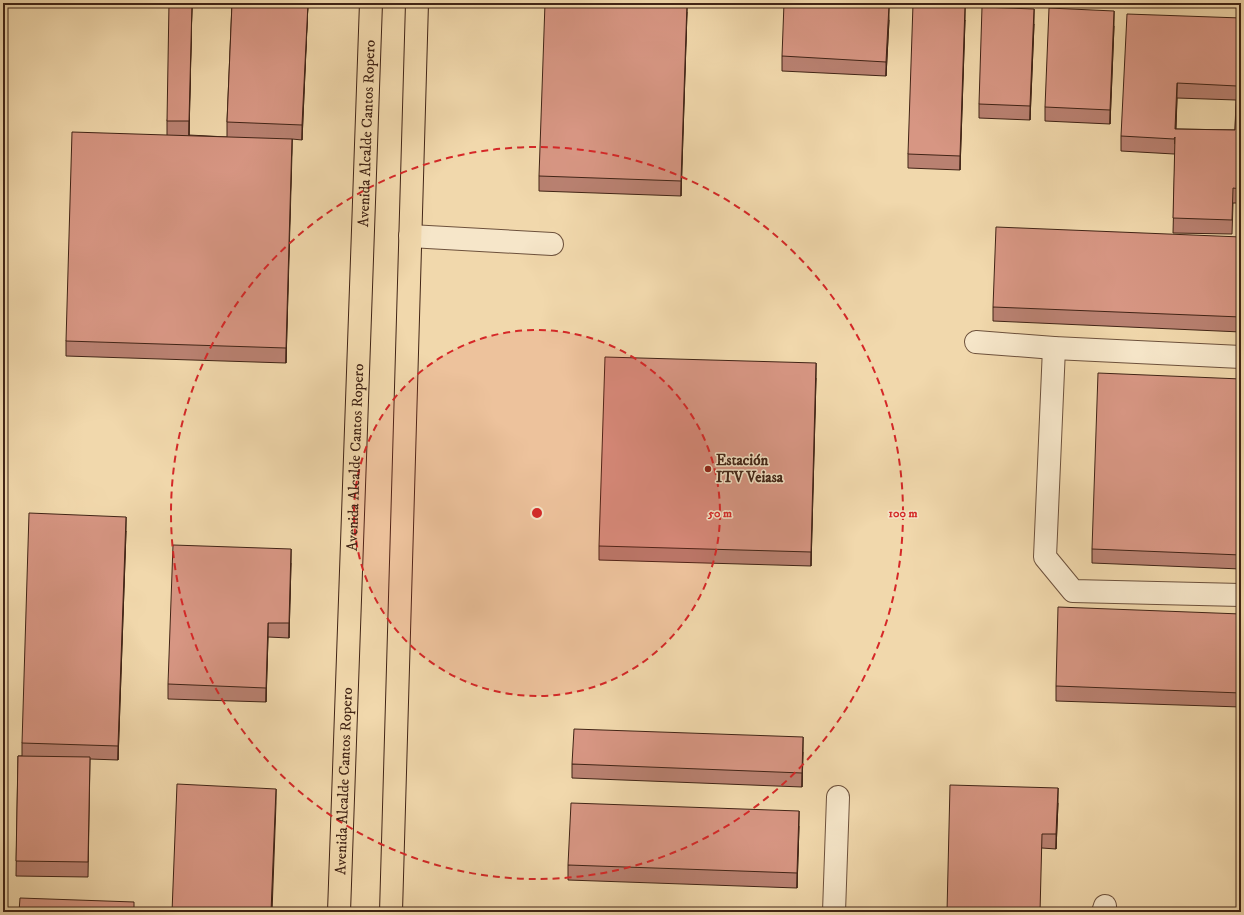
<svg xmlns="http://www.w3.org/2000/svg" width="1244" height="915" font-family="'IM FELL DW Pica',serif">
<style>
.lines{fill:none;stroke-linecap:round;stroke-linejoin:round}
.minor-casing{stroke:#6d513c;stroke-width:24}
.major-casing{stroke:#412416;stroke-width:24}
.minor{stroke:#f6e6c9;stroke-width:22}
.major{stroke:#f1d8ac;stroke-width:22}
.wall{fill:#b98171;stroke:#412416;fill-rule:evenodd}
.shaded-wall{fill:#96695c;stroke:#412416}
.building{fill:#d79683;stroke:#412416;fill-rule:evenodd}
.ring{fill:none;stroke:#d62828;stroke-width:2;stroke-dasharray:7 5}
.poi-dot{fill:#8f2418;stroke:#f6e6c9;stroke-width:1.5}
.labels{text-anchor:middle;stroke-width:3;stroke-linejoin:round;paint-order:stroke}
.street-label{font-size:15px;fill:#412416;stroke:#f6e6c9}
.poi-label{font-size:15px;font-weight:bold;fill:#412416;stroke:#f6e6c9;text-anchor:start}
.centre{fill:#d62828;stroke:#f6e6c9;stroke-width:2}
.ring-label{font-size:12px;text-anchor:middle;font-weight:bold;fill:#d62828;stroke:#f6e6c9;stroke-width:3;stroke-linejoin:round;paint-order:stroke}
</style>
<rect width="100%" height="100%" fill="#f1d8ac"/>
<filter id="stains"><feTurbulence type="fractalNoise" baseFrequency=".005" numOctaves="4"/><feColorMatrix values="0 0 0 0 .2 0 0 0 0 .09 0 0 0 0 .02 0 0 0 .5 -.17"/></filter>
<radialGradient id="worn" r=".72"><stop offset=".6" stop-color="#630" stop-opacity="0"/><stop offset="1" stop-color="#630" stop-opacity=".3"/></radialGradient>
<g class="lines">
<g class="minor-casing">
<g id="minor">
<polyline points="410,236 552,244"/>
<polyline points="976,342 1054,348 1241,357"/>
<polyline points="1054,348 1045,557 1073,591 1241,595"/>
<polyline points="834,912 838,797"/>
<polyline points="1103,912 1105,906"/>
</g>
</g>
<g class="major-casing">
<g id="major">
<path id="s1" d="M339,912L371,3"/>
<polyline points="391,912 417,3"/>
</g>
</g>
<use href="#minor" class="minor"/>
<use href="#major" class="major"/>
</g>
<g class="wall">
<polygon points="192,3 189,135 227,137 227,122 232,3 308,3 302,140 292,139 286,363 66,356 66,341 167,135 167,121"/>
<polygon points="687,12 681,196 539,191 539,176"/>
<path d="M1241,18V203H1233L1232,234L1173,233L1175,153L1174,154L1121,151V136ZM1177,98L1236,100L1235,130L1176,129Z"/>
<polygon points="889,20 886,76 782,71 782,56"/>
<polygon points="965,20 960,170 908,168 908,154"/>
<polygon points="1034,24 1030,120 979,118 979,104"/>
<polygon points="1114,26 1110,124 1045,121 1045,107"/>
<polygon points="1241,237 1241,332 993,321 993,307"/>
<polygon points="816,378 811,566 599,560 599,546"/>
<polygon points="1241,379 1241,569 1092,563 1092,549"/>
<polygon points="126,531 118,760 90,759 88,877 16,876 18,756 22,756 22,743"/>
<polygon points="291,563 289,638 268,637 266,702 168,699 168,684"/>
<polygon points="1241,614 1241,707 1056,701 1056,686"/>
<polygon points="803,752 802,787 572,778 572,764"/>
<polygon points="1058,803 1056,849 1042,848 947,912"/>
<polygon points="799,826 797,888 568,880 568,865"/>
</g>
<g class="shaded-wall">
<polygon points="192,3 189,136 189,121"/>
<polygon points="308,3 302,140 302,125"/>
<polygon points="687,3 687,12 681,196 681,181"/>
<polygon points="889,5 889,20 886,76 886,62"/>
<polygon points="965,6 965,20 960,170 960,156"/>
<polygon points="1034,9 1034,24 1030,120 1030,106"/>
<polygon points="1114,11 1114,26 1110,124 1110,110"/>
<polygon points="1177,83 1177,98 1175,144 1175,129"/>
<polygon points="292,139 292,153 286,363 286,348"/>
<polygon points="816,363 816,378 811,566 811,552"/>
<polygon points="126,517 126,531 118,760 118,746"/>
<polygon points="291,549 291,563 289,638 289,623"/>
<polygon points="268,623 268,637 266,702 266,688"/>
<polygon points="803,737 803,752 802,787 802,773"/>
<polygon points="1058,788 1058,803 1056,849 1056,834"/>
<polygon points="276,789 276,803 272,912 271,912"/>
<polygon points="799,811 799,826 797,888 797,873"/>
</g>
<g class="building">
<polygon points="169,3 192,3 189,121 167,121"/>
<polygon points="232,3 308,3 302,125 227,122"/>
<polygon points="545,3 687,3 681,181 539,176"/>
<polygon points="784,3 849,3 889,5 886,62 782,56"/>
<polygon points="913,4 965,6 960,156 908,154"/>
<polygon points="982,7 1034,9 1030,106 979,104"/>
<polygon points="1049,8 1114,11 1110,110 1045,107"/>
<path d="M1127,14L1241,18V189L1233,188L1232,220L1173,218L1175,137L1174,139L1121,136ZM1177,83L1237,86L1235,130L1175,129Z"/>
<polygon points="72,132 292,139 286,348 66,341"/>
<polygon points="996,227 1241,237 1241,317 993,307"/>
<polygon points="605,357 816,363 811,552 599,546"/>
<polygon points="1098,373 1241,379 1241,555 1092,549"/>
<polygon points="29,513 126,517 118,746 22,743"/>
<polygon points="173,545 291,549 289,623 268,623 266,688 168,684"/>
<polygon points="1058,607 1241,614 1241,693 1056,686"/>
<polygon points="574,729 803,737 802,773 572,764"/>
<polygon points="18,756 90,757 88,862 16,861"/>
<polygon points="177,784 276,789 271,912 172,912"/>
<polygon points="950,785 1058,788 1056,834 1042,834 1040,912 947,912"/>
<polygon points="571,803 799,811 797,873 568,865"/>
<polygon points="20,898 134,902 134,912 19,912"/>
</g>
<circle cx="537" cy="513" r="183" fill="#d62828" fill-opacity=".12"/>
<g class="ring">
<circle cx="537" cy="513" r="183"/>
<circle cx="537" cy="513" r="366"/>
</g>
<circle class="poi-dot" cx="708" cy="469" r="4"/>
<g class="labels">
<g class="street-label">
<text dy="5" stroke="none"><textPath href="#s1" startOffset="779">Avenida Alcalde Cantos Ropero</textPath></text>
<text dy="5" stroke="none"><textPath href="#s1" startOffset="455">Avenida Alcalde Cantos Ropero</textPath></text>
<text dy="5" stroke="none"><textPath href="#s1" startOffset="131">Avenida Alcalde Cantos Ropero</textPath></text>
</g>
<g class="poi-label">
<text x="716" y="465">Estación<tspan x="716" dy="17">ITV Veiasa</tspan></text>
</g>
</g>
<circle cx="537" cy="513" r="6" class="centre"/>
<g class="ring-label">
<text x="720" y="517">50 m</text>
<text x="903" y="517">100 m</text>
</g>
<rect width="1244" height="915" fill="none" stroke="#f1d8ac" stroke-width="16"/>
<rect x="4" y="4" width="1236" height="907" fill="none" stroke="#412416" stroke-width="2"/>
<rect x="8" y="8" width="1228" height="899" fill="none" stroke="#412416"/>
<rect width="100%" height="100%" filter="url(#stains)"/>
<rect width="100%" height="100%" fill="url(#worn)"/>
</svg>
